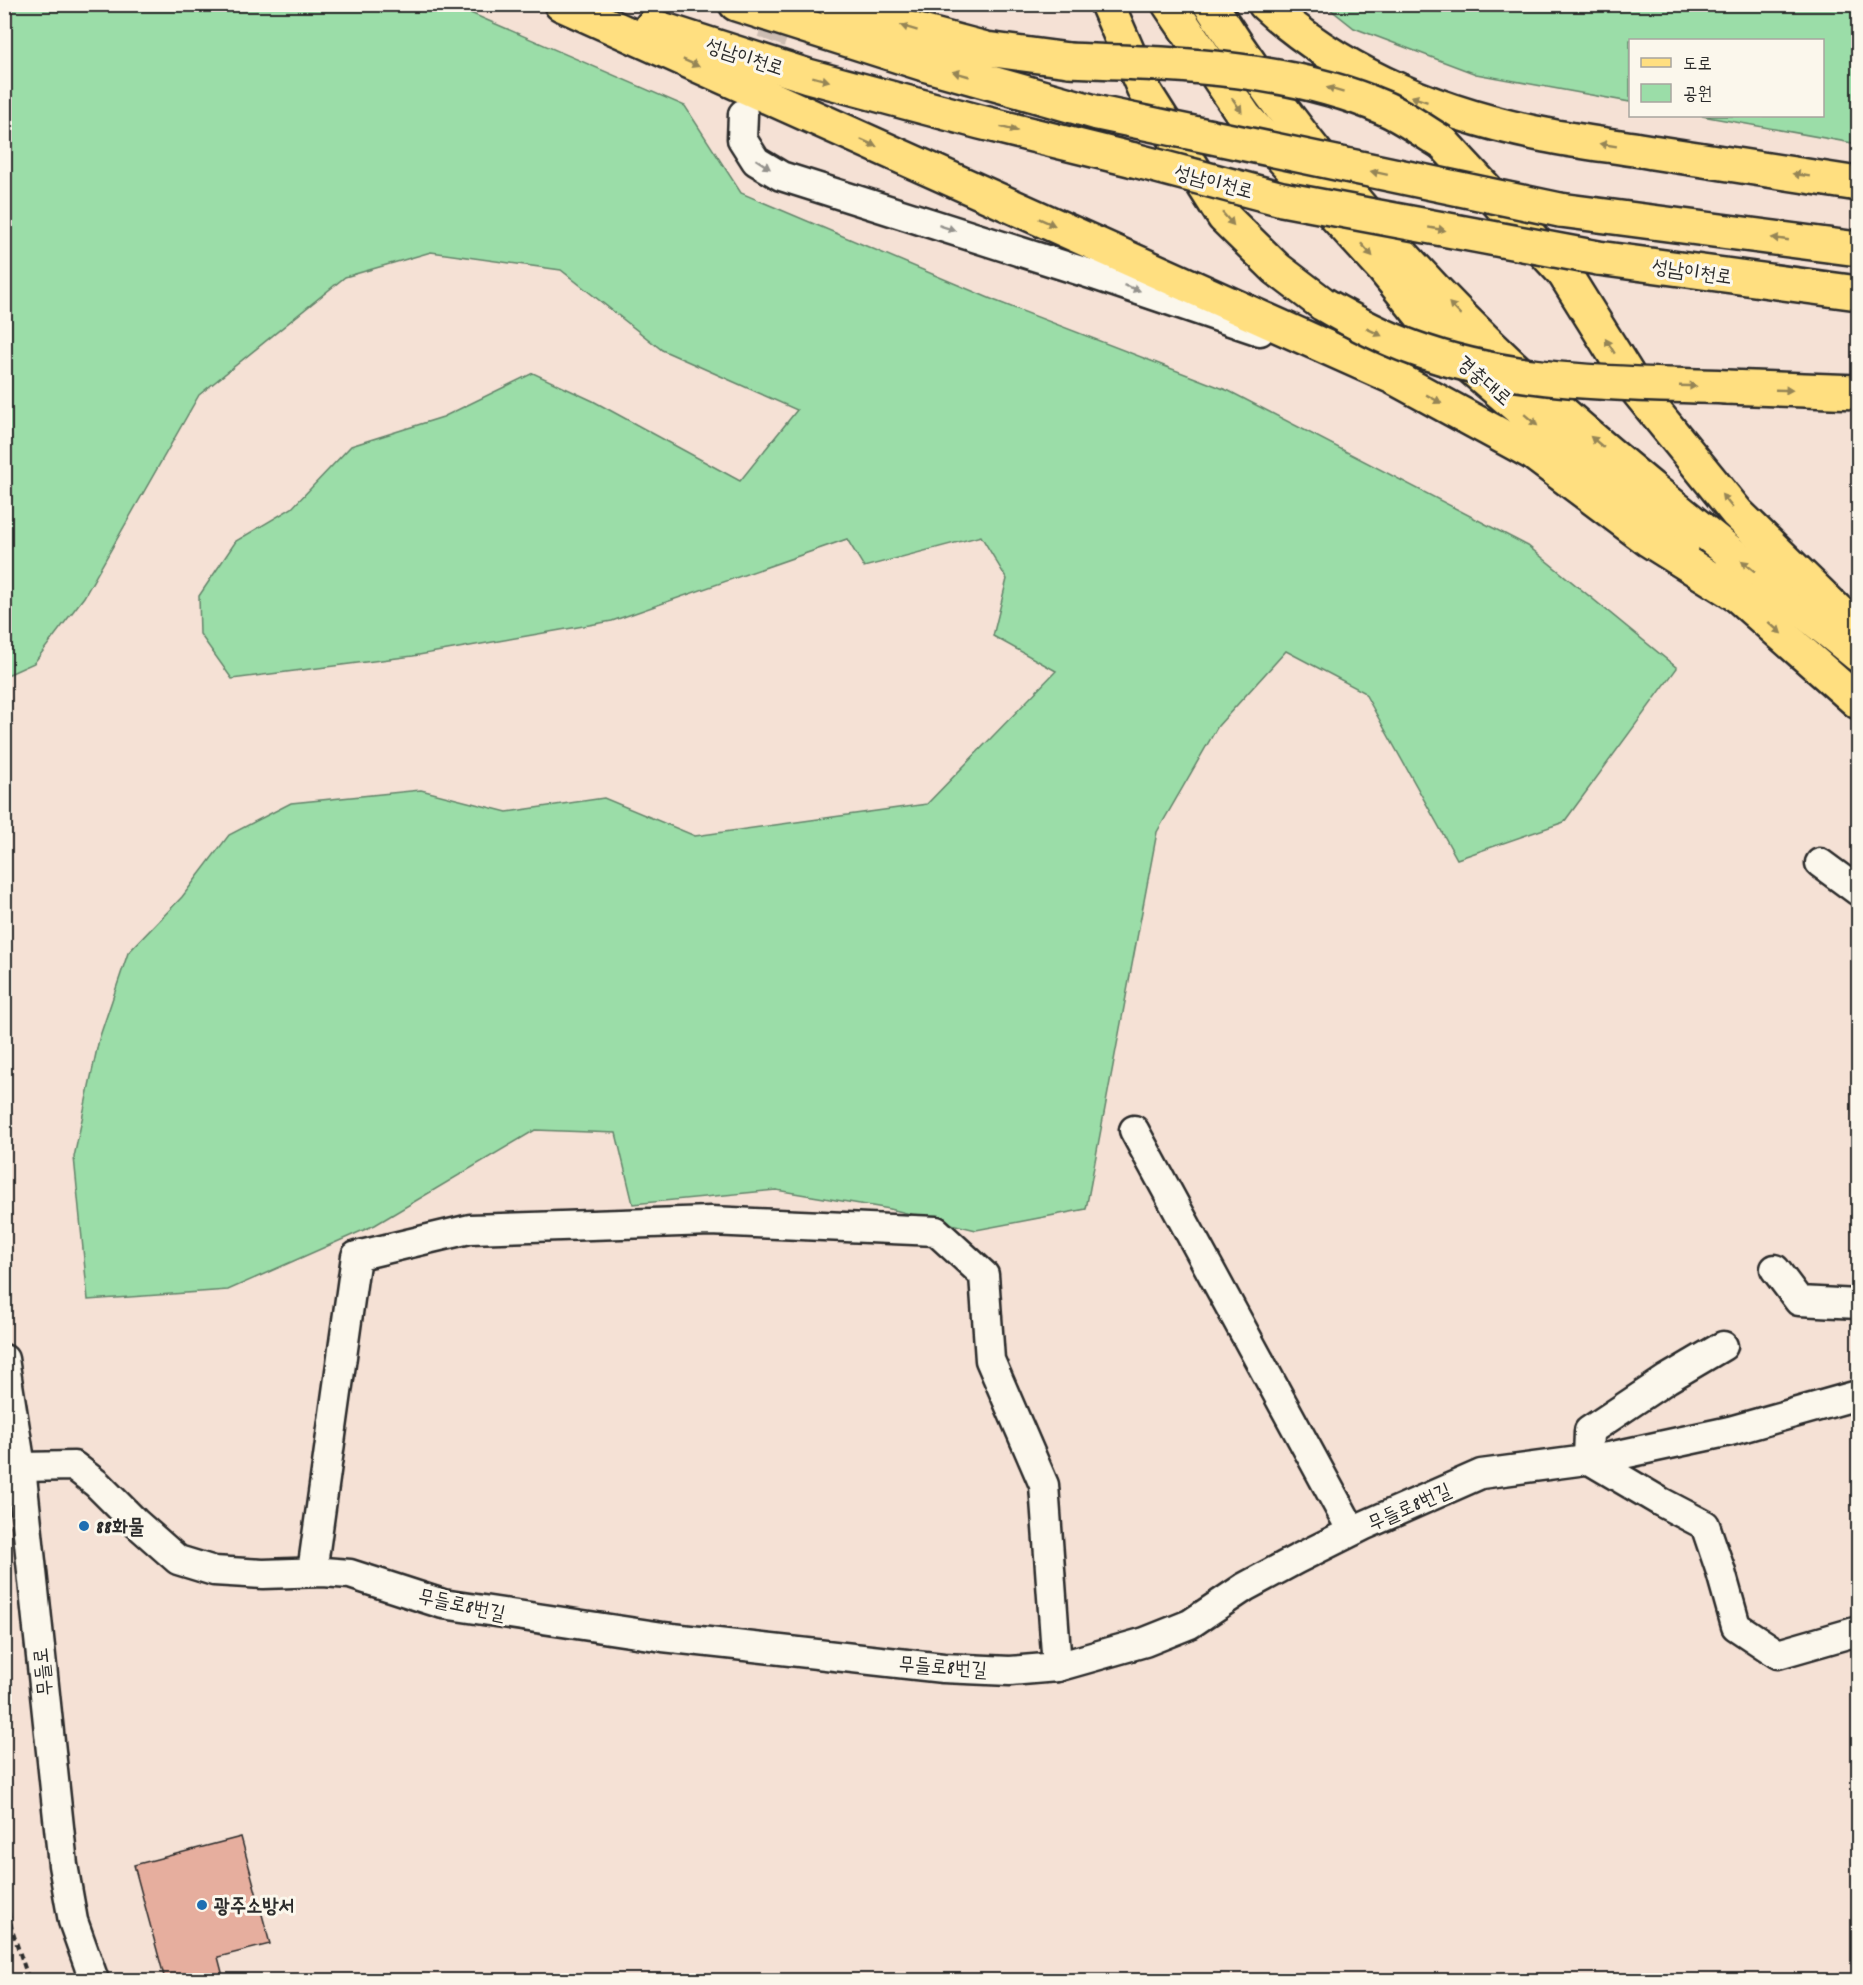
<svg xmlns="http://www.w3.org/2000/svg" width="1863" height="1985" font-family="Dekko,'Poor Story',sans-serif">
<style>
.green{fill:#9bdda8;stroke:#63846a;stroke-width:1.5}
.building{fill:#e6ae9e;stroke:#2b2b2b;stroke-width:1.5}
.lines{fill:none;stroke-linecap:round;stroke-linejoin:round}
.minor-tunnel{stroke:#cdbdb3;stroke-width:28;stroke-dasharray:28 14;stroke-linecap:butt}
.minor-casing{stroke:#2b2b2b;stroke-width:33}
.major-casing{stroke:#2b2b2b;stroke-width:38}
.highway-casing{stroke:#2b2b2b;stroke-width:38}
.path{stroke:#2b2b2b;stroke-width:4;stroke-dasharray:6 4.5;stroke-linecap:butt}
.minor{stroke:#fbf7ec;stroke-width:28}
.major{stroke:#ffdf80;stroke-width:33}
.highway{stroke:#ffdf80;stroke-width:33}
.highway-bridge-casing{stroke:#2b2b2b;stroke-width:38;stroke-linecap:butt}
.highway-bridge{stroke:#ffdf80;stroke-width:33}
.oneway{fill:#958556}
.oneway2{fill:#93918c}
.poi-dot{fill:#1f6fb2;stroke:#fbf7ec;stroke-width:2}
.labels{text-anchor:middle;stroke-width:6;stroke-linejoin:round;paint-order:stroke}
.street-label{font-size:20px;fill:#2b2b2b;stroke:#fbf7ec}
.poi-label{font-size:20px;font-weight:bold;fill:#2b2b2b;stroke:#fbf7ec;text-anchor:start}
</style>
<rect width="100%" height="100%" fill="#f5e1d5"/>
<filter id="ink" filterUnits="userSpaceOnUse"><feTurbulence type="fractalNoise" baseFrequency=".0167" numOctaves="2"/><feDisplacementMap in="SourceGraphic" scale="12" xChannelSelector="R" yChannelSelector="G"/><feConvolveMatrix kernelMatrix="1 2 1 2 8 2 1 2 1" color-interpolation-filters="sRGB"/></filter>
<g filter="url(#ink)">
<g class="green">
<polygon points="13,4 452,5 685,106 741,193 996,301 1229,391 1528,546 1677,668 1564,822 1457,859 1364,692 1286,651 1218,726 1157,832 1086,1209 976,1230 890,1209 776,1190 633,1204 616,1133 535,1130 375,1225 228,1290 88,1300 74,1157 99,1039 128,953 182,897 229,835 291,803 421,790 507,812 604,798 695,836 927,804 1056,671 993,636 1007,579 981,536 864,567 847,539 612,621 413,656 232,679 200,634 199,596 236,541 292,508 351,446 443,417 533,373 593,401 740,481 797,410 662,350 561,270 431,252 345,277 199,395 84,597 34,663 5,676 4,29"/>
<polygon points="1325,5 1858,5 1858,144 1702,116 1822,116 1822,40 1630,40 1630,102 1476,74 1354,28"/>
</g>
<polygon class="building" points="241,1837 270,1944 218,1957 224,1980 165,1980 134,1865"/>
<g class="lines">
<polyline class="minor-tunnel" points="756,81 785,4"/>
<g class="minor-casing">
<g id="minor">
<polyline points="743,114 742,139 756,161 781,176 1097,276 1260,331"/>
<polyline points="1820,863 1858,891"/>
<polyline points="1134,1130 1352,1531"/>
<polyline points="1775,1269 1799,1301 1858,1304"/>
<polyline points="1723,1346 1667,1379 1589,1431 1588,1459 1661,1502 1705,1525 1720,1569 1736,1626 1778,1654 1858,1631"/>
<polyline points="4,1359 21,1467 63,1865 73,1921 94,1980"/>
<polyline points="21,1467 74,1466 97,1484 135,1522 178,1560 214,1571 263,1574 323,1572 350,1574 443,1604 663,1637 943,1668 1010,1671 1057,1667 1145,1642 1190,1624 1245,1587 1297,1559 1363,1526 1481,1474 1609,1457 1730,1431 1858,1395"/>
<polyline points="312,1572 356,1256 470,1229 711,1221 936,1231 984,1275 990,1360 1044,1485 1057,1667"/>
</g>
</g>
<g class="major-casing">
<g id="major">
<polyline points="1169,4 1245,117 1383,268 1446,346 1682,547"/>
<path d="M1210,4C1307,157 1429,294 1564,414C1659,498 1760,575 1858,655"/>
<polyline points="1719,579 1858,702"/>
</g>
</g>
<g class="highway-casing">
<g id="highway">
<polyline points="561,4 1395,378 1533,453 1649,540 1740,597"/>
<polyline points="736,4 924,64 1098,113"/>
<polyline points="835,4 914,30 986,49 1069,60"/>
<polyline points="1107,4 1146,94 1224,217 1277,269 1323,304"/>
<path d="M1265,4C1342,75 1443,115 1545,135C1580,142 1617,146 1652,152C1721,163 1790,174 1858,184"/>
<polyline points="652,26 808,76 980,122 1134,160"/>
<polyline points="1443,143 1564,273 1637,390 1737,513 1858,631"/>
<polyline points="1560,210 1858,249"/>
<polyline points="1598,258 1858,293"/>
<polyline points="1726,387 1858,392"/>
</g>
</g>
<polyline class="path" points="4,1892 12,1930 29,1980"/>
<use href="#minor" class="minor"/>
<use href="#major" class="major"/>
<use href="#highway" class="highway"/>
<g class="highway-bridge-casing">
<g id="highway-bridge">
<path d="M1069,60C1172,64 1288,66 1384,108C1405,117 1424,132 1443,143"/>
<polyline points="1098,113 1560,210"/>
<polyline points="1134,160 1282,199 1598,258"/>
<path d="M1323,304C1352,321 1382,337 1413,348C1513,385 1621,383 1726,387"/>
</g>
</g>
<use href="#highway-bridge" class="highway-bridge"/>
</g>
<defs><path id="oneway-solid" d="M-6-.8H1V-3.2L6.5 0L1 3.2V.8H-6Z" transform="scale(1.5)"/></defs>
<g class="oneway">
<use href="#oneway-solid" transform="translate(909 28) rotate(-163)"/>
<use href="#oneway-solid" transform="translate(691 63) rotate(24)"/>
<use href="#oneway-solid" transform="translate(961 74) rotate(-164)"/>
<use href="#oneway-solid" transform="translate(821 79) rotate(15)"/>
<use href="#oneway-solid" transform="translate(1335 90) rotate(-163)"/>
<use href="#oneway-solid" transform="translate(1419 99) rotate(-162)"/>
<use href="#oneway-solid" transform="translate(1237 105) rotate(55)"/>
<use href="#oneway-solid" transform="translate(1009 129) rotate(14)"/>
<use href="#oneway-solid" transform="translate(869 143) rotate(24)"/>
<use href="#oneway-solid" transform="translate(1608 145) rotate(-171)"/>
<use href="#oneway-solid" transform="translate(1379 173) rotate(-168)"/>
<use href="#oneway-solid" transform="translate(1801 175) rotate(-171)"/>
<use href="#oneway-solid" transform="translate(1228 219) rotate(49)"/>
<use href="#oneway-solid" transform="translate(1047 222) rotate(24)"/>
<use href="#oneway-solid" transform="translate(1437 229) rotate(10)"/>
<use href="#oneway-solid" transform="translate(1780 239) rotate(-172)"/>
<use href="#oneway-solid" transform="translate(1367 250) rotate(48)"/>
<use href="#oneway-solid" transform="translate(1455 309) rotate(-134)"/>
<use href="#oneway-solid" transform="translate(1374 332) rotate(26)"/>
<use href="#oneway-solid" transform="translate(1610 346) rotate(-122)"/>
<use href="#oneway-solid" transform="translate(1688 386) rotate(2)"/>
<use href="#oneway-solid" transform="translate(1784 390) rotate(2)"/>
<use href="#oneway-solid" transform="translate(1434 399) rotate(29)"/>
<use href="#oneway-solid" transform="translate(1531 420) rotate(41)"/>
<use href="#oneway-solid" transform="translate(1597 442) rotate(-140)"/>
<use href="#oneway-solid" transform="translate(1727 501) rotate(-129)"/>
<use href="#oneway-solid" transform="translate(1748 566) rotate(-141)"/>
<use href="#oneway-solid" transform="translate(1775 628) rotate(42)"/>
</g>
<g class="oneway2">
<use href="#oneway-solid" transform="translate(763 164) rotate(34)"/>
<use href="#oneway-solid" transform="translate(947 228) rotate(18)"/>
<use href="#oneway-solid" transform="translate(1132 288) rotate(19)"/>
</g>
</g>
<g class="poi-dot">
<circle cx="84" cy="1526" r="6"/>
<circle cx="202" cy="1905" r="6"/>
</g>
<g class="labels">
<g class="street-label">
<text transform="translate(745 56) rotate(18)" y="7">성남이천로</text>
<text transform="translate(1214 181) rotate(15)" y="7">성남이천로</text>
<text transform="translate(1692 271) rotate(8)" y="7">성남이천로</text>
<text transform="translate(1485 380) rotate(41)" y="7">경충대로</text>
<text transform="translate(1409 1506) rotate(-24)" y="7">무들로8번길</text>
<text transform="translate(462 1604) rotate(12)" y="7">무들로8번길</text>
<text transform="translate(943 1666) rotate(4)" y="7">무들로8번길</text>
<text transform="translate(42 1672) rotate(-96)" y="7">무들로</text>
</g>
<g class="poi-label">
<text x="96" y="1533">88화물</text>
<text x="214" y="1912">광주소방서</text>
</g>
</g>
<rect width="1863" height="1985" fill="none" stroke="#fbf7ec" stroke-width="24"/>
<rect x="12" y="12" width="1839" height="1961" fill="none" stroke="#2b2b2b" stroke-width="2" filter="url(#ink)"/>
<rect x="1629" y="39" width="195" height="78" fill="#fbf7ec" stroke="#a8a59f" stroke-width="1.5"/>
<rect x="1641" y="58" width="30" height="9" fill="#ffdf80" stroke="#a8a59f" stroke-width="1.5"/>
<text x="1683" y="69" font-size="18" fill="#2b2b2b">도로</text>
<rect x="1641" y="84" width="30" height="18" fill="#9bdda8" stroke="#a8a59f" stroke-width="1.5"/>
<text x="1683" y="99" font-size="18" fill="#2b2b2b">공원</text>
</svg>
